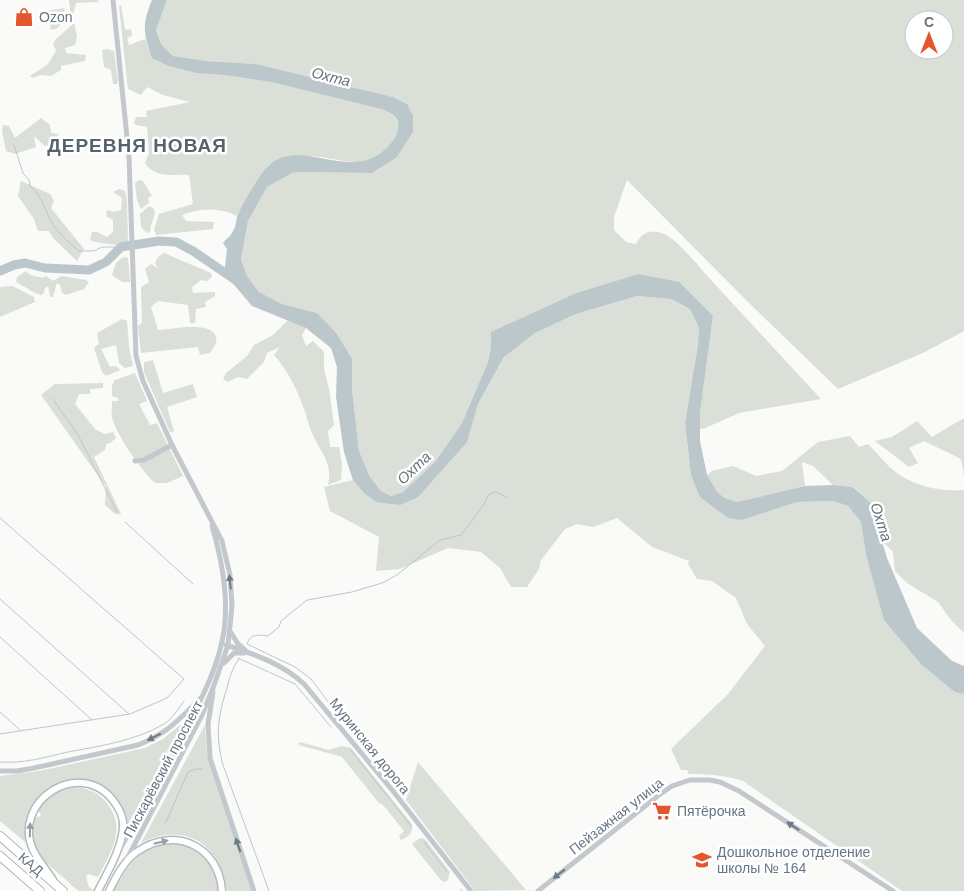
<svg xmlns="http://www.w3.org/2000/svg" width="964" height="891" font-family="Helvetica,sans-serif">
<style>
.green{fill:#dadfd7;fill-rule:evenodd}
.water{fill:#bbc7cb}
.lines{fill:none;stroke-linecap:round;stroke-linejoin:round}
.stream{stroke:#bbc7cb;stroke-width:1}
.river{stroke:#bbc7cb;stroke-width:9}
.major-casing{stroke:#b5babe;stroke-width:9}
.highway-casing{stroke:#b4b9bd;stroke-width:10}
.minor{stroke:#c3c8cc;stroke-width:5}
.major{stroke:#fff;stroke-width:6}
.highway{stroke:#fff;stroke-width:8}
.oneway{fill:#6a7a87}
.oneway2{fill:#939fa8}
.labels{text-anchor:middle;stroke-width:5;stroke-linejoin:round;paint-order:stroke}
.poi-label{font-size:14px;fill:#657683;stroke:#fff;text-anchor:start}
.street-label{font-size:14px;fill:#657683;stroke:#fff}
.water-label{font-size:15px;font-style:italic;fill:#60757c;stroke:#fff}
.district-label{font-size:19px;font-weight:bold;letter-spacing:1px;fill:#57646e;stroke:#fff}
</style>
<rect width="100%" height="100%" fill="#fafaf8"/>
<g class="green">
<polygon points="69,0 98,0 98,2 76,3 73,16 77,37 75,45 65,48 66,53 86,55 85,61 61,66 61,70 51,76 41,75 32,78 30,76 48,64 56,51 53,44 56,39 72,25"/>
<path d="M167,0H964V331L925,352L838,389L750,304L627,180L614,217V230L626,242L636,244C641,233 651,228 664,234C676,238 700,268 710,279C747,319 784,359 821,399L739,413L703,429L700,428V413L713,316L638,274L576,293L492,332L491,347L488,362L462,423L435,462L403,492L391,496L381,491L370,477L359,451L352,389V359L317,313L282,304L259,292L247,276L241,259L248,221L267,187L294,172L372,173L396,158L407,104L393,97L256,64L206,61L173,56L161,44L156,30ZM914,20H944V50H914Z"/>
<path d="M121,5L125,30L131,29L132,36L127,38L129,45L145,39L152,57L169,66L196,73L224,75L271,82L381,109C389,112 399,116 398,127C398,135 393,141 388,147C367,174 335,156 308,156C295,156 281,162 269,164L256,183L237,216C219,207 200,208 182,215L186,221L214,222L213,229L156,235L154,229L159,214L193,204L189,175C173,174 155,179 145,163L149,153L147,127L136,125L134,123L136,117H147L146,111L190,102L163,95L147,87L141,95L128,89L119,6Z"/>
<polygon points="64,8 66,19 56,29 51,30 48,11"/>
<polygon points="107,49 114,51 118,81 117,84 113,84 111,70 104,67 102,50"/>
<polygon points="41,118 50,125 51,133 59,134 56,138 57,145 45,146 34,136 36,147 15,154 6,151 2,131 3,125 9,126 15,138"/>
<polygon points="139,180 143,181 152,196 148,198 149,203 141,209 137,201 135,183"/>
<polygon points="21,181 50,194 54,201 51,208 84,249 77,261 53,238 49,231 38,231 34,219 18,196"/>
<path d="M119,189L125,191L127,199L128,245C121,246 95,243 90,240L92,232H97L107,237L113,232V220L106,216L107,210L114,212L121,210L122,198L113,192Z"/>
<polygon points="149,206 153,208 155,213 151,226 150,232 147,233 141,227 140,214"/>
<path d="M164,253L211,273L212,277L207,281L201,280L192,287L193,293L215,292V296L205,302L206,307L196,309L195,323H190L188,305L158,301L151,307L158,330C170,330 221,318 216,343C215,346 212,350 210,353L200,355L198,347L141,353L138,326L142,323L141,287L149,282L145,269L151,264L158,268L155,263L158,257Z"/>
<polygon points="123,257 128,258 130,282 122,282 112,275 116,263"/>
<polygon points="26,271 30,275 43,278 46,276 53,281 62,276 86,280 89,282 84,289 66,295 62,293 60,285 57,283 53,297 50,297 48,286 45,288 44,293 41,295 35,293 16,282 17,277"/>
<polygon points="12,286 34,297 35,302 0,317 0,287"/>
<path d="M637,296L671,299L690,309L699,328L698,344L685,423L691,475L742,520L797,502L833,501L848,506L861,522L866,555L885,621L955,692L964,694V891H902L743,781C725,775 708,774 689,774L687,770H681L671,749L728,694L765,646L747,624L736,598L712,581L697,579L688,564L689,561L652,547L617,518L593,527L577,524L565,529L541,560L539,569L527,587H511L500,568L481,552L448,548L400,569L376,571L379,537L330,511L324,487L353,480L364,493L399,505L467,442L478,404L505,356L535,333L576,314Z"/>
<polygon points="122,319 127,321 129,347 133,366 125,368 119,363 116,345 101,349 110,367 116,366 120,370 106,376 102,372 94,348 99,344 97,333"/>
<path d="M289,319L306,328L302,335L306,346L313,341L324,352V369L329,389L334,425L328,431L330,447H339L342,463L341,480L328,485C333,462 321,454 313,435C309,427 307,417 304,409C297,389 288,371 274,355L280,347L267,353L264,362L247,379L238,377L228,382L223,379L226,373L247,356L254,345L273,335Z"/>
<polygon points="153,360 163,393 193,384 197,397 167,407 174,431 172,432 170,432 144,372 144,362"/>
<path d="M135,373L147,401L139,404L150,425L157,423L183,476L167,483H155C142,471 116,435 112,417C111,412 112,406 112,401H119L118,398L112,396V385L115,380Z"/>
<polygon points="103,383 103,388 90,389 90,394 79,394 75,404 95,429 104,434 113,432 116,438 110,443 106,444 105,450 94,457 121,514 115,514 105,505 106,487 41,395 55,384"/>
<polygon points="964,418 964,476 961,459 924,441 909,448 918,463 909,467 875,441 892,437 917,421 932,437"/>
<path d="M850,436L859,447L868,444C879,455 890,470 903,477C919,487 945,492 964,490V633L951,620L938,602L907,583L895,571L893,552L882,541L871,503L854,487L833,485L813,466L802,462L805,486L737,502L725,498L718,493L707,475L712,471L733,466L756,476L782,471L818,442Z"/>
<path d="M180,725L182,726L126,829H124C124,820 118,813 113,805C110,799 106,790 101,786C78,770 42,786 31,808C25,819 27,830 25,842L0,821V776L39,771L145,748L163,739Z"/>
<path d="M205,725L207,755L252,891H227C221,844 185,821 141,843Z"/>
<path d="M300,742L329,750L341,746L351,748L411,823C415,831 408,838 401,840L399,836L404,831L384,806L378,802L342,757L299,745L298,744Z"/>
<polygon points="418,762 526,890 475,891 406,800"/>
<path d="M77,787C91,789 101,794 109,806C126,830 110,854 98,877L88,874L86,877L89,887L95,891C91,891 83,891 79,891C74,888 68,882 64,878C42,860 28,848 33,818L41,816L38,809C47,794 61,789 77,787Z"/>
<polygon points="420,838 425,839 450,872 448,880 444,882 440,879 412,844"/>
<path d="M172,842C203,850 213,860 219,891H114C123,874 134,854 153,846C159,844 166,843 172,842Z"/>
</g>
<path class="water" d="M152,0H167L156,30L161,44L173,56L206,61L256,64L393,97L407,104L413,116V132L396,158L372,173L294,172L267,187L248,221L241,259L247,276L259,292L282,304L317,313L336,333L352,359V389L359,451L370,477L381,491L391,496L403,492L435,462L462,423L488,362L491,347V332L576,293L638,274L679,282L713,316L700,413V441L707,475L718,493L725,498L737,502L805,486L833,485L853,487L871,503L887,558L917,628L952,661L964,666V694L955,692L922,665L884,620L866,555L861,522L848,506L833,501L797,502L742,520L728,518L700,497L691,475L685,423L698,344L699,328L690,309L671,299L637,296L576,314L535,333L504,357L478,404L467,442L418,497L400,505L376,502L364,493L353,480L349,468L344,452L336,397L337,367L331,348L306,328L252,306L230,280L225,267L227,249L223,243C226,239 231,236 233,231C236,227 236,221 237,217C241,206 261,172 269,165C303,135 356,188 391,143C396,137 399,131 398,122C396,114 388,112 381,109L271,82L224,75L196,73L169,66L152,58C143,32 142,25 152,0Z"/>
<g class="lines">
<g class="stream">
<path d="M14,145L23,173L29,180L30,186C42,194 45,213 54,226C60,235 70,244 79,251H94L102,247H121"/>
<polyline points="53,399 78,435 117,512"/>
<polyline points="0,518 184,679 167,698 130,714 0,734"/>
<polyline points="125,522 193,584"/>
<polyline points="0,599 129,714"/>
<polyline points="0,637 92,720"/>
<polyline points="238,658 295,684 331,727"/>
<path d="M239,659C232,668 230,677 227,688C218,716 215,735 223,765L269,891"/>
<polyline points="0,712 21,731"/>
<path d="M347,727L311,679L295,667L247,644C251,633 258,635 268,636L279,627L281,621L307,600L352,592L382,583L397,575L440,540L461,535L483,506L489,494L496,492L508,498"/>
<polyline points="350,749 412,827"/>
<path d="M0,762C23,764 46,757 68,752C100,746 135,741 164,724C172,719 178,709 184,701"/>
<polyline points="166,822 188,772 195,769 202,769"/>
<polyline points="424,842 447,872"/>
<polyline points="461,889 462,891"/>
</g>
<polyline class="river" points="0,271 14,265 25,263 45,268 89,270 106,262 121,247 159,241 176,242 193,251 237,281"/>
<g class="major-casing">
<g id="major">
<path d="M53,880C47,871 39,861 34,852C9,801 82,755 115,803C120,810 124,819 123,828C121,850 108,871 98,891"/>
<path d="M109,891C116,877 125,859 138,851C175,826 219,846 222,891"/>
</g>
</g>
<g class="highway-casing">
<g id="highway">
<polyline points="0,836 63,891"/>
<polyline points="0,856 40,891"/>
</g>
</g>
<g class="minor">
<polyline points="113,0 129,157 136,356 143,381 172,445 222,541 230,575 232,606 228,645 213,688 202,715 127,859"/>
<polyline points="135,461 144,460 172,445"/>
<polyline points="230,631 238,644 245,650"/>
<path d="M226,645C254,654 283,664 304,684L393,791L471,891"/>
<polyline points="224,663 234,653 244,653"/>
<polyline points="213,692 208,724 210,758 254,891"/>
<path d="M0,771H17L34,768L138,745C168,733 177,721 200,699"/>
<path d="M121,847C142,811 162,774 182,737C199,703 218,670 224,631C229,596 222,560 212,526"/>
<polyline points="538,891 659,795 672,786 690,780 710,780 720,782 739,791 893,891"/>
</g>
<use href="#major" class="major"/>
<use href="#highway" class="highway"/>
</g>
<defs><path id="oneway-solid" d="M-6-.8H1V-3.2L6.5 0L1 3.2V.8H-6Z" transform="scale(1.25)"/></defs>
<g class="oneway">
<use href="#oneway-solid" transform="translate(230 582) rotate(-96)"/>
<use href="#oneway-solid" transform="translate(154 737) rotate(153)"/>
<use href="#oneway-solid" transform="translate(793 826) rotate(-147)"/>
<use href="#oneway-solid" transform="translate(238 845) rotate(-109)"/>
<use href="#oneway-solid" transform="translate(559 874) rotate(142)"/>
</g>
<g class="oneway2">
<use href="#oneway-solid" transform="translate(30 830) rotate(-88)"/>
<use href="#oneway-solid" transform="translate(161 842) rotate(-13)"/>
</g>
<defs>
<g id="shop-bare" transform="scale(1.5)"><path d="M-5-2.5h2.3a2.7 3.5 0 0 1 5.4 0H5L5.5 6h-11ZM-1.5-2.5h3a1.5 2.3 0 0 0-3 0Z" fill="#e4572e" stroke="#fff" stroke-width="2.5" paint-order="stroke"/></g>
<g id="supermarket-bare" transform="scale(1.5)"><path d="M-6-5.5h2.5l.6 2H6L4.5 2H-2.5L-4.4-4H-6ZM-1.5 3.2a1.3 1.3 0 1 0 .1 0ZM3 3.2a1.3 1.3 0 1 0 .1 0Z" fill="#e4572e" stroke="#fff" stroke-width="2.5" paint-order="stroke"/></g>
<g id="school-bare" transform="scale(1.5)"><path d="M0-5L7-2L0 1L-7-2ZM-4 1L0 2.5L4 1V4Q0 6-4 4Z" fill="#e4572e" stroke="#fff" stroke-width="2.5" paint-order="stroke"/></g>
</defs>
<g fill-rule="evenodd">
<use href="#shop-bare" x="24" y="17"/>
<use href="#supermarket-bare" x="662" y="811"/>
<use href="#school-bare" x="702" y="860"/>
</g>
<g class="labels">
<g class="poi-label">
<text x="39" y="22">Ozon</text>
<text x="677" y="816">Пятёрочка</text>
<text x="717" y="857">Дошкольное отделение<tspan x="717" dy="16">школы № 164</tspan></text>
</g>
<g class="street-label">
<text transform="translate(370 746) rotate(51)" y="5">Муринская дорога</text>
<text transform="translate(163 769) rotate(-62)" y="5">Пискарёвский проспект</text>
<text transform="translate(616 816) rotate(-38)" y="5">Пейзажная улица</text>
<text transform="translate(31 864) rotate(40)" y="5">КАД</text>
</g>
<g class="water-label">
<text transform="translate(331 77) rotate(14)" y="5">Охта</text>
<text transform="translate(414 468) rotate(-43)" y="5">Охта</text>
<text transform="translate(881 522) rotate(72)" y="5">Охта</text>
</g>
<g class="district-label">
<text x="137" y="152">ДЕРЕВНЯ НОВАЯ</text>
</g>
</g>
<g transform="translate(929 35)"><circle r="24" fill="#ffffff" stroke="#c1c8cd"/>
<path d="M0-4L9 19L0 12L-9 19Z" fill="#e4572e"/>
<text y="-8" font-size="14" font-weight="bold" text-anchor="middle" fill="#657683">С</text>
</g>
</svg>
